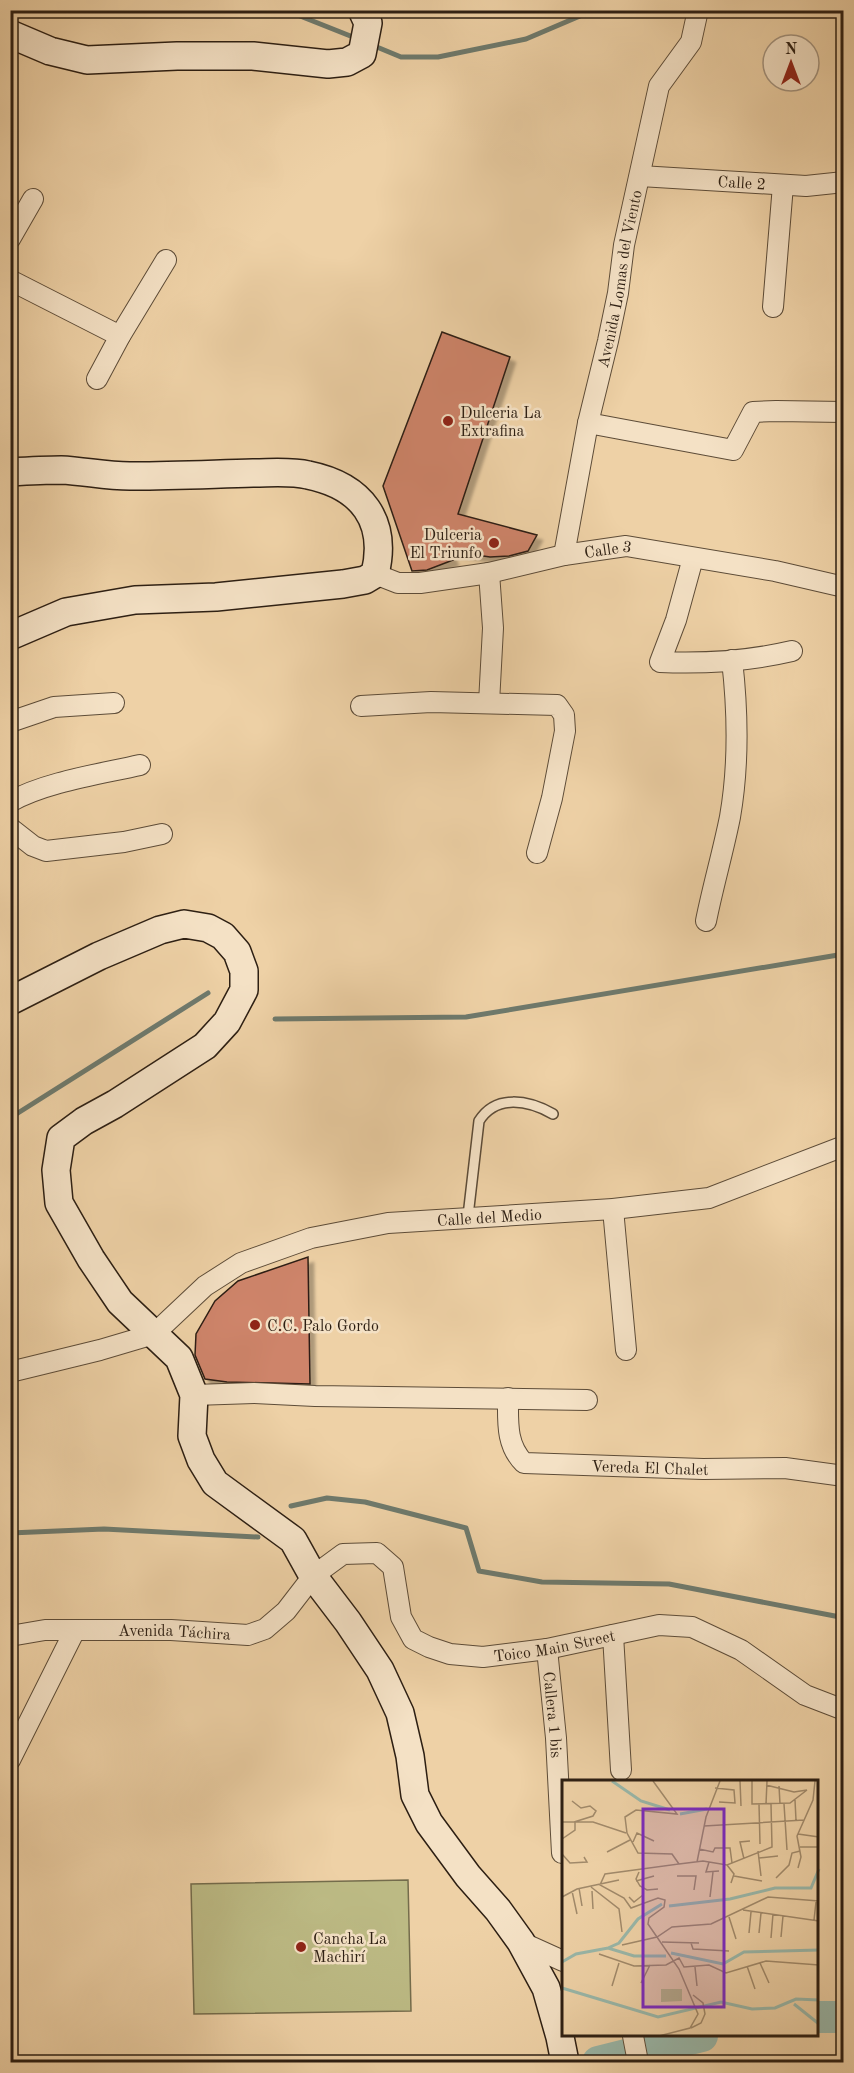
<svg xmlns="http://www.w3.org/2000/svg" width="854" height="2073" font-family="'Old Standard TT',serif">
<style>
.green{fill:#bcba84;stroke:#746c4c;stroke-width:1.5}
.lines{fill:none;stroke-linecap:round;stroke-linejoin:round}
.stream{stroke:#6e7a6d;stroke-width:5}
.river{stroke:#99b7a9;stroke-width:32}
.building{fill:#ce846b;stroke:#2d1f13;stroke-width:1.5;filter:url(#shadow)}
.lane-casing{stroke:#5d4c38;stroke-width:12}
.street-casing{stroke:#5d4c38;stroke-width:22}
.secondary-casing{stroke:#2d1f13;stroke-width:30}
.lane{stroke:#f4e1c5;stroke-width:9}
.street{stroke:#f4e1c5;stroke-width:20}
.secondary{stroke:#f4e1c5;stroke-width:27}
.poi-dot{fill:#8f2418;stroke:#f4e1c5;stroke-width:2}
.labels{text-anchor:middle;stroke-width:5;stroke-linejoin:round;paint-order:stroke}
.street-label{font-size:16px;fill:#2d1f13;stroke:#f4e1c5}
.poi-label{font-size:16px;fill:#2d1f13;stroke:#f4e1c5;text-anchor:start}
.inset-river{fill:none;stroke:#99b7a9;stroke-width:3}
.inset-road{fill:none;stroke:#a18a6b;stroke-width:1.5}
.view{fill:#7b2cbf;fill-opacity:0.15;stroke:#7b2cbf;stroke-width:3}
.inset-edge{fill:none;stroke:#2d1f13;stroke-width:3}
</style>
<defs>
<filter id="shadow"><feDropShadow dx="5.5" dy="5.5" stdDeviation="1.5" flood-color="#0004"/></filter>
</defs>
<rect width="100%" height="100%" fill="#eed1a6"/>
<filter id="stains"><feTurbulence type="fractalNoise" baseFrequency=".00333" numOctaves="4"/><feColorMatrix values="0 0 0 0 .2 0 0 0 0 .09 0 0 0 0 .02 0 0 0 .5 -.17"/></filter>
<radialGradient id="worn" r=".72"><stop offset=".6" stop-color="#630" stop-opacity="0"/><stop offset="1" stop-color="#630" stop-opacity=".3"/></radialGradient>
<polygon class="green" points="408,1880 411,2011 194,2014 191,1884"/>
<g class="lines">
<g class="stream">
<polyline points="285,10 358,39"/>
<polyline points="372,45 401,57 438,57 526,39 594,10"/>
<polyline points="275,1019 466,1017 844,954"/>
<polyline points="10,1118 208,993"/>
<polyline points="291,1506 327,1498 365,1502 466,1528 479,1571 542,1582 669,1584 840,1617 844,1615"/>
<polyline points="10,1533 104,1529 258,1537"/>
</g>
<g class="river">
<polyline points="816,2017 844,2017"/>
<polyline points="598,2062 702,2036"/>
</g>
</g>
<g class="building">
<polygon points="442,332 510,357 458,514 537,535 528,551 509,556 490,557 449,551 453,560 427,570 412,571 383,486"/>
<polygon points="308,1257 310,1384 227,1382 205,1379 195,1355 196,1334 215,1301 238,1281"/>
</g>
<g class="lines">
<g class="lane-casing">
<path id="lane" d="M468,1216L479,1121C496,1094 528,1100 553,1114"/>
</g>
<g class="street-casing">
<g id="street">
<path id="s1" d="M640,176L806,186L844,182"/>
<polyline points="10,239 33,199"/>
<polyline points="10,280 120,336"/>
<polyline points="773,307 783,185"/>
<polyline points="97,379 120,336 166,260"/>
<polyline points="588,423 733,450 753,412 776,411 844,412"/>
<path id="s2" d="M564,555L588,423L608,341L618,293L624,245L659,86L691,42L698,10"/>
<path d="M693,558L676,620L660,662C704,664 749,661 792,651"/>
<polyline points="489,573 493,628 489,703"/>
<path id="s3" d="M375,574L398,583H420L489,573L564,555L626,546L775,571L844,587"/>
<polyline points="361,706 431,702 557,705 564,715 565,731 552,798 537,853"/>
<polyline points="10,722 54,707 114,703"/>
<path d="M10,802C45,782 101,774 140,765"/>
<polyline points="10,828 33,846 46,851 124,842 162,834"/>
<path d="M706,921C713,886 723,852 730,817C739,765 738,712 732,660"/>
<polyline points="613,1209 626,1350"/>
<path id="s4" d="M10,1372L100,1350L154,1334L205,1286L241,1263L311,1238L388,1223L613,1209L709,1198L844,1146"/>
<polyline points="194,1395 254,1393 315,1396 587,1400"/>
<path id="s5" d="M508,1398C508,1422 506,1445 524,1463L703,1469L785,1468L844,1476"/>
<polyline points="613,1635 621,1770"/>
<path id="s6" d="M10,1636L45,1630H171L248,1635L265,1629L286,1611L313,1576L343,1554L377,1553L393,1567L401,1617L413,1639L429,1647L450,1654L483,1657L547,1649L659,1625L692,1627L741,1650L805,1695L844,1710"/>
<path id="s7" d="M547,1649L556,1738L562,1853"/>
<polyline points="10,1760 75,1630"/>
<polyline points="521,1942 563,1961"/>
<polyline points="633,2036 638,2062"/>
</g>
</g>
<g class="secondary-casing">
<g id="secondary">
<polyline points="10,34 50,51 87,60 177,56 253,56 328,64 347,62 362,54 368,23 362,10"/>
<path d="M10,472C27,471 44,470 61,470C85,471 110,477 134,476C174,476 214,474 253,473C271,473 291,471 308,475C362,486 388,521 375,574L365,580L343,584L216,597L135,600L66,612L10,636"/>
<polyline points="10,1001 99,956 160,930 184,924 208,928 223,936 237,952 244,971 244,990 227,1022 205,1046 115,1104 84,1121 61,1138 56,1170 59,1203 91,1259 120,1302 179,1358 194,1395 192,1436 201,1460 215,1483 293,1540 313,1576 348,1622 380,1670 400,1713 410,1756 415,1795 429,1823 468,1876 498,1910 521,1942 546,1988 560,2037 565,2062"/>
</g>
</g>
<use href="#lane" class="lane"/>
<use href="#street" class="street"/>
<use href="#secondary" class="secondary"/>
</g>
<g class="poi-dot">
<circle cx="448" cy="421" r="6"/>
<circle cx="494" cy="543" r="6"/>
<circle cx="255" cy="1325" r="6"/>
<circle cx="301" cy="1947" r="6"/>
</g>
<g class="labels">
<g class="street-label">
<text dy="6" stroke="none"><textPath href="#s1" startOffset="102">Calle 2</textPath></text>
<text dy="6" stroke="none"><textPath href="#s2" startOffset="282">Avenida Lomas del Viento</textPath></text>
<text dy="6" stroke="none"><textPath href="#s3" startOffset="238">Calle 3</textPath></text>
<text dy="6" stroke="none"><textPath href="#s4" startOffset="516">Calle del Medio</textPath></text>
<text dy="6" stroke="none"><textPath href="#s5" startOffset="195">Vereda El Chalet</textPath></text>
<text dy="6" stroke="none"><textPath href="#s6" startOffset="165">Avenida Táchira</textPath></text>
<text dy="6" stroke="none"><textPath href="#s6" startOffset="642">Toico Main Street</textPath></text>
<text dy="6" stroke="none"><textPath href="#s7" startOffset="66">Callera 1 bis</textPath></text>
</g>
<g class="poi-label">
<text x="460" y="418">Dulceria La<tspan x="460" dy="18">Extrafina</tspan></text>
<text x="482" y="540" text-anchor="end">Dulceria<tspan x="482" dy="18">El Triunfo</tspan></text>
<text x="267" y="1331">C.C. Palo Gordo</text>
<text x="313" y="1944">Cancha La<tspan x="313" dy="18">Machirí</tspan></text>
</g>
</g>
<g transform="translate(562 1780)">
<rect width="256" height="256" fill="#eed1a6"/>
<path d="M99,209H120V221L99,222Z" fill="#bcba84"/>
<path class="inset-river" d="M50,1L79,21L108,30M118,34L145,29M107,126L168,119L213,108H249L257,89M46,168L57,163L76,139L100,124M109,173L161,184L182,172L257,170M0,182L14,174L46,168L72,176H104M0,208L96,237L159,222L190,229L213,228L234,219L257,220M232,224L257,244"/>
<path class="inset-road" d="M91,1L115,34L74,30L63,37L65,53L76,73L110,74L117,84L43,94L38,105L62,118L69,128L96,118L103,120L102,127L87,138L86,144L117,189L136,234L128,248L97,256M178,1L179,26M190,1V24L228,23L245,10M204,5L232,12L245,10M217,6L218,24M153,8L172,10L173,23L157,22M233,20L234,40M10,21L19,28L28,26L34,31L31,36L12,42M197,24L198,64M204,24L205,1M222,24L225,70M0,42H31L64,53M142,46L242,40M236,54L257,57M0,59L13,50V42M71,62L75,53L92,61M238,67H257M137,69L151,72L153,68H168L170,83M196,71L199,96M45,72L68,60M0,74L8,83L25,82L22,77M197,78L216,76M182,79L178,62L188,61M135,82L144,37L158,1M147,82L144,92L157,91M117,84L141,81L165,85L210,67L209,24M165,85L172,94L169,103M236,88L239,77L235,56L251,20L253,1M77,92L74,99L78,106L85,110L96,109M115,96H134L132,110M172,96L200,101M214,98L227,85L230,73L238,71M74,101L92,96M29,107L57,129L60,152M17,108L20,126M10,111L15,134M30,111L31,129M0,117L15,109L57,100M67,117L72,122L81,115M148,117L151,92M181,130L257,141M167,137L174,159M252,140L254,122M187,153L189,132M197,153L199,133M219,157L221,136M209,158L211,134M100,162L137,163M129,163L131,169L167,171M60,165L95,157L110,147L149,144L206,117L257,121M37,174L72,186L104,185L117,178L122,187L147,185L164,193L204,181L257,185M198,183L207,203M185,186L193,209M133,187L135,206M79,203L88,185M50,206L57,183M129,248L139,243L143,234L141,223L131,215"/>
<path class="view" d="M81,29H162V227H81Z"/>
<rect width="256" height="256" class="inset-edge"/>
</g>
<rect width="854" height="2073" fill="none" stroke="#eed1a6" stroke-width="36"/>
<rect x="12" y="12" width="830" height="2049" fill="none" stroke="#2d1f13" stroke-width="3"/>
<rect x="18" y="18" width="818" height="2037" fill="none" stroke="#2d1f13" stroke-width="1.5"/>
<g transform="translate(791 63)"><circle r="28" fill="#f4e1c5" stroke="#a4937e" stroke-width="1.5"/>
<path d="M0-4.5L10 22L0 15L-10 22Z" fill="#8f2418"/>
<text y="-9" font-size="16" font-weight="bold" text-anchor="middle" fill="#2d1f13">N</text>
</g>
<rect width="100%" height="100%" filter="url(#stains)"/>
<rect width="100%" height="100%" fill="url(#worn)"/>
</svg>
